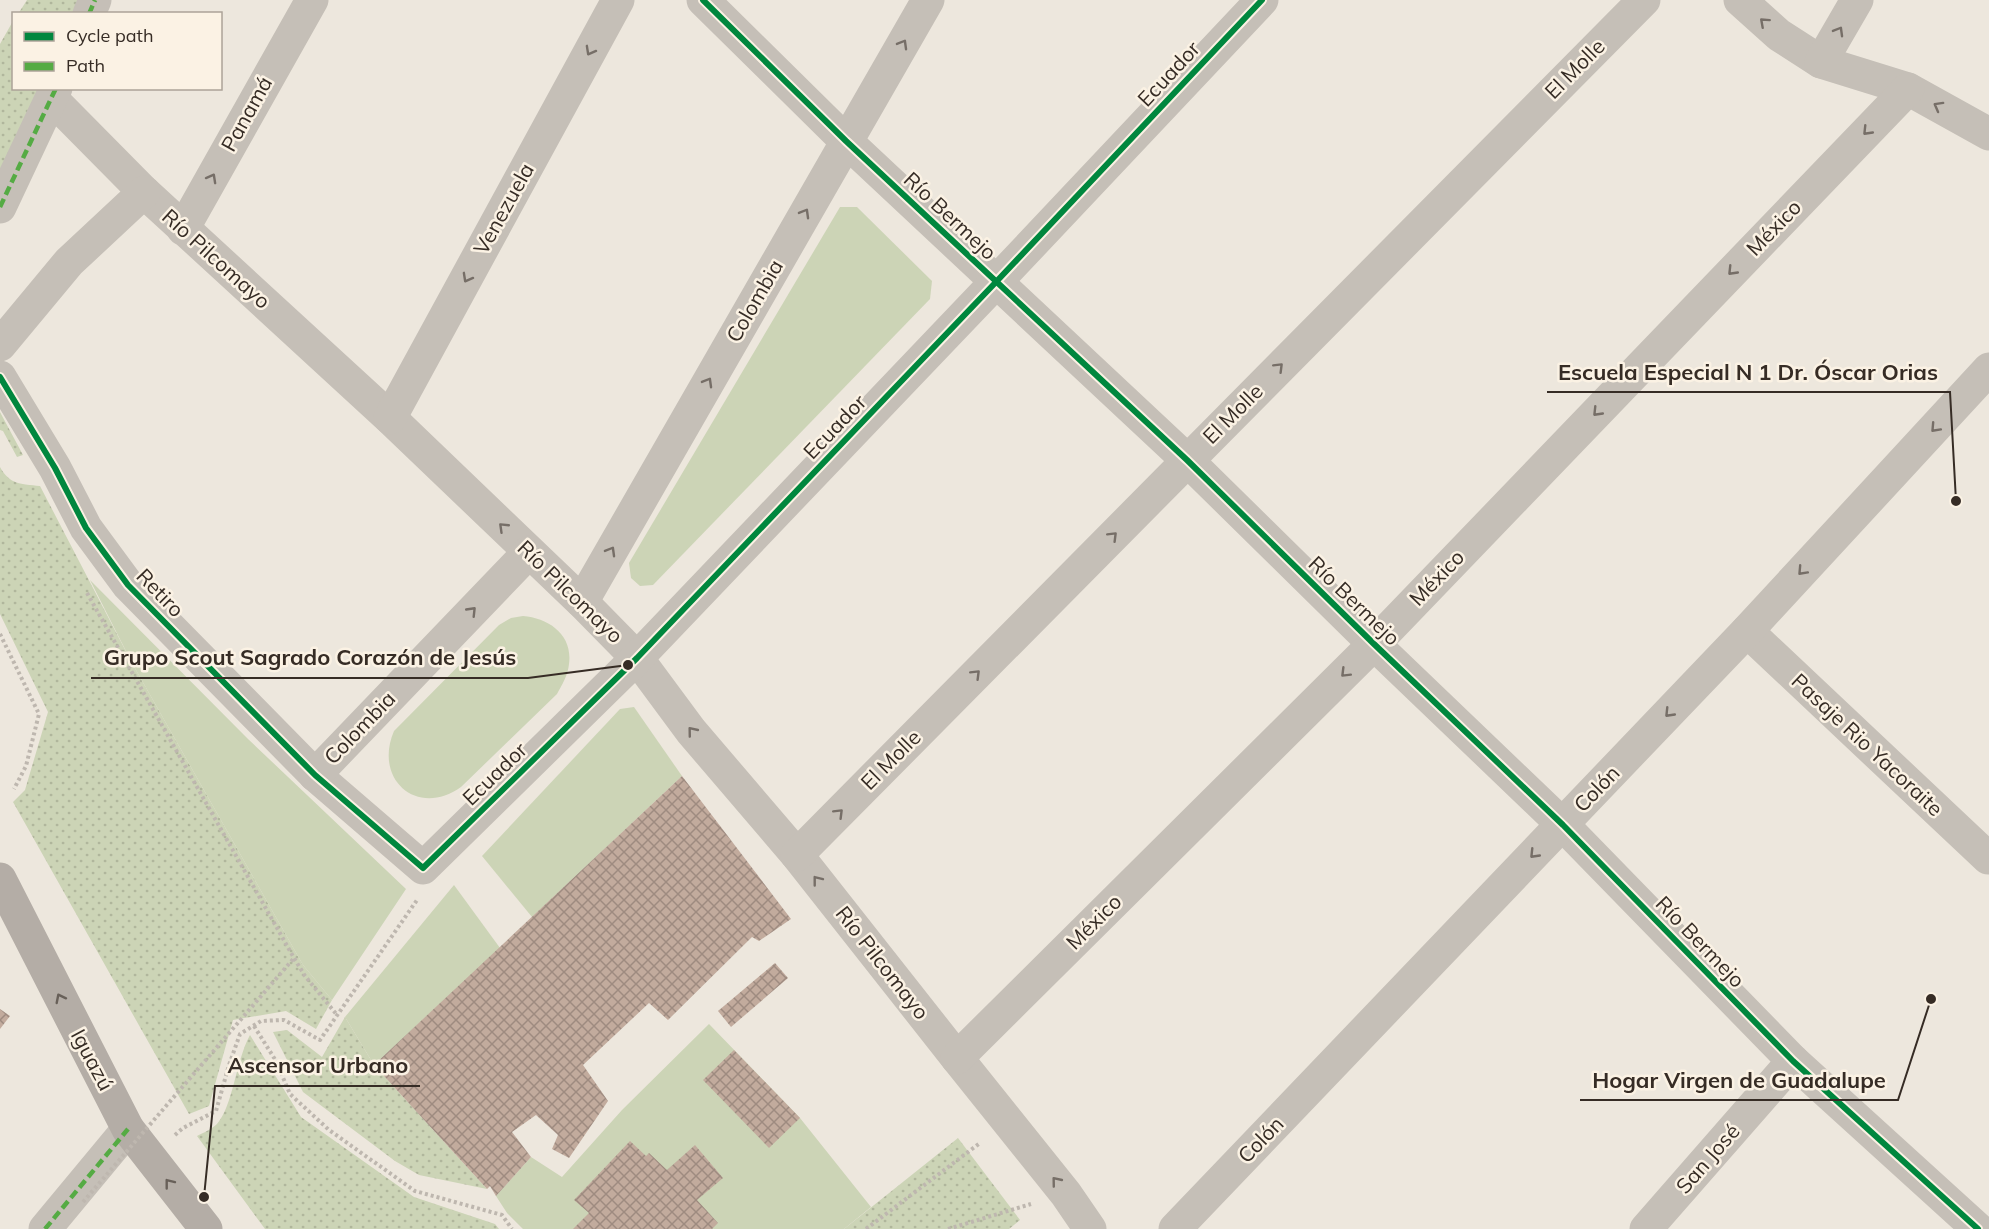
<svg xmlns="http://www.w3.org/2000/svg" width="1989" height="1229" font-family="Mulish,sans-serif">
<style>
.grass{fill:url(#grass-dots)}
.green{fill:#ccd4b6}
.building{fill:url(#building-cross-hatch)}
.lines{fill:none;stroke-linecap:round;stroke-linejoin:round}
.path{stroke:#beb7af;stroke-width:4;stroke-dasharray:3 3;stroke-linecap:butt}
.minor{stroke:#c5bfb7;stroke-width:33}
.major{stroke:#b4ada6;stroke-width:33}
.path-bridge{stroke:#beb7af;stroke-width:4;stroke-dasharray:3 3;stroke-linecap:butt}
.quiet{stroke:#55ab44;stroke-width:4.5;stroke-dasharray:9 4.5;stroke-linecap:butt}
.cycleway-casing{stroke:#fbf2e4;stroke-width:10}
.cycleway{stroke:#00873e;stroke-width:6}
.oneway{stroke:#766e67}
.oneway2{stroke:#686059}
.labels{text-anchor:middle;stroke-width:5;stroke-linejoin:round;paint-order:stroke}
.street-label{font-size:21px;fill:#362c25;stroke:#fbf2e4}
.leader{fill:none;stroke:#362c25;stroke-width:2}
.callout-dot{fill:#362c25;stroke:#fbf2e4;stroke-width:2}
.callout-label{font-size:22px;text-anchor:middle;font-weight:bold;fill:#362c25;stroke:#fbf2e4;stroke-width:5;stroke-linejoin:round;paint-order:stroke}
</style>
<defs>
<pattern id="grass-dots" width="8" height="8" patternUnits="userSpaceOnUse" patternTransform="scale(1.5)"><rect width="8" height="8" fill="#ccd4b6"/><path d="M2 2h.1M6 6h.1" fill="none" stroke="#b0b69c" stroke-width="1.8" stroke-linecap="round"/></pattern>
<pattern id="building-cross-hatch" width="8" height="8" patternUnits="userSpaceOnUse" patternTransform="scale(1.5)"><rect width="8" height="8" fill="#c2ab9d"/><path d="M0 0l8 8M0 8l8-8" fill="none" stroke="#9e8b80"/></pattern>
</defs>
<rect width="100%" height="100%" fill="#ede7dd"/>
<g class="grass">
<polygon points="27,0 83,0 76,13 18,14"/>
<polygon points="13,21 14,88 39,89 0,170 0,44"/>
<polygon points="0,412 23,455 17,457 3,431 0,430"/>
<path d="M0,467C10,485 21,484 40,486L132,663L303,965L332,1000L316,1029L286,1011L233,1020L209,1106L189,1114L13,802L25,790L48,712L0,614Z"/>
<polygon points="345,1017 374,1065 487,1189 419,1175 395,1161 303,1092 273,1032 287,1030 322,1057"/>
<path d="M250,1035L301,1117L414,1197L495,1224L499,1229H265L197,1136C203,1133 212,1129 217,1124C233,1106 236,1060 250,1035Z"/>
<polygon points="958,1138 1020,1220 1009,1229 844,1229"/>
</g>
<g class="green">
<polygon points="840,207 857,207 932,281 930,299 653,585 640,586 631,578 629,563"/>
<polygon points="90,580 248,739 406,889 332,1000 303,965 132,663"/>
<path d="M523,616C549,618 573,635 569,664C568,675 562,685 557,694L461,787C418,818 373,780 394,731L499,625L511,618Z"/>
<polygon points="634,707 682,776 532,917 482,856 620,709"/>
<polygon points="454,885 500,948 374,1065 345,1017"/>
<polygon points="709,1024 800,1118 871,1207 844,1229 523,1229 507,1213 496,1196 531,1157 562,1177 622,1110"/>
</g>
<g class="building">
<polygon points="682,776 791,919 759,941 752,937 668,1020 649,1003 583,1065 608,1101 569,1158 552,1149 558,1135 536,1115 512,1132 531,1157 496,1196 490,1186 487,1189 374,1065"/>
<polygon points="775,963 788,978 731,1027 718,1011"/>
<polygon points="0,1009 10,1016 0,1029"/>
<polygon points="734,1050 800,1118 769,1148 703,1080"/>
<polygon points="630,1141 646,1156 649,1153 667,1170 695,1145 723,1178 697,1200 718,1223 712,1229 573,1229 589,1213 574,1200"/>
</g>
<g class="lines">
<g class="path">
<polyline points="87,593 294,958 305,976 337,1015"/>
<polyline points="0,634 39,714 26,766 14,789"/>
<polyline points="254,1026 276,1061 290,1094 329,1130 415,1191 502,1215 512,1229"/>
<polyline points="175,1135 183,1128 216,1111 229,1065 240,1034 261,1021 284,1020 320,1040 417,900"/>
<polyline points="866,1229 980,1143"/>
<polyline points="948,1229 1031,1204"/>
</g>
<g class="minor">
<polyline points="703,0 846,141 1187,460 1374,644 1563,825 1793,1061 1978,1229"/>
<polyline points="1740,0 1779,35 1821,62 1908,89 1989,134"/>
<polyline points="89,14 95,0"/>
<polyline points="1821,62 1857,0"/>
<polyline points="52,99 144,192 390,418 582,602 637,658 691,731 797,855 957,1058 1066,1194 1090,1229"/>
<polyline points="0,207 56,88"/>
<polyline points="183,229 312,0"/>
<polyline points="0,345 69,262 144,192"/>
<polyline points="0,377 55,468 86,528 128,585 315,775 423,868 637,658 996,282 1262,0"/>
<polyline points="390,418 618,0"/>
<polyline points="582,602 928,0"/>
<polyline points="1747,631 1988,858"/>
<polyline points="315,775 529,552"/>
<polyline points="797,855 1644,0"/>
<polyline points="957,1058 1374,644 1908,89"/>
<polyline points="45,1229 128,1129"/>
<polyline points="1175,1229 1747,631 1989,369"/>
<polyline points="1646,1229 1793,1061"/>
</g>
<polyline class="major" points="0,879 128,1129 206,1229"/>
<polyline class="path-bridge" points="83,1202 294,958"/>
<g class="quiet">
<polyline points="89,14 95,0"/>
<polyline points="0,207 56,88"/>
<polyline points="45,1229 128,1129"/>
</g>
<g class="cycleway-casing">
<g id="cycleway">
<polyline points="703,0 846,141 1187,460 1374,644 1563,825 1793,1061 1978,1229"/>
<polyline points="0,377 55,468 86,528 128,585 315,775 423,868 637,658 996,282 1262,0"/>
</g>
</g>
<use href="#cycleway" class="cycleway"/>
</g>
<defs><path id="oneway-chevron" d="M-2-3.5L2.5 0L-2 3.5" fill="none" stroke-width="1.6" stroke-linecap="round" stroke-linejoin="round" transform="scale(1.5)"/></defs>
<g class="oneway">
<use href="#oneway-chevron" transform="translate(1764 22) rotate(-138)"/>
<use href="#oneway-chevron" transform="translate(1839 31) rotate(-60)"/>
<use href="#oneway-chevron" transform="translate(903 44) rotate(-60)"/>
<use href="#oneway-chevron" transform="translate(590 51) rotate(119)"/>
<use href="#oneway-chevron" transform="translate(1938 106) rotate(-151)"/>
<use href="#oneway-chevron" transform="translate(1867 131) rotate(134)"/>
<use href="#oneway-chevron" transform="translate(212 178) rotate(-61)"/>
<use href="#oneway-chevron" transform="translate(805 213) rotate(-60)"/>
<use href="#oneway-chevron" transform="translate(1732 271) rotate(134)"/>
<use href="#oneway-chevron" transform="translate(467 278) rotate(119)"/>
<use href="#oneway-chevron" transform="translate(1279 367) rotate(-45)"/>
<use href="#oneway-chevron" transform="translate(708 382) rotate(-60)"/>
<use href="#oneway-chevron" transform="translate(1597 412) rotate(134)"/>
<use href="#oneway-chevron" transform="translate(1935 428) rotate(133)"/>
<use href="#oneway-chevron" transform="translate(503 527) rotate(-136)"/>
<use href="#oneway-chevron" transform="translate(1113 536) rotate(-45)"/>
<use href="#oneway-chevron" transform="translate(611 551) rotate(-60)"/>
<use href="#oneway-chevron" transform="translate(1802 571) rotate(133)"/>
<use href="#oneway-chevron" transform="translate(472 611) rotate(-46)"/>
<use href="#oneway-chevron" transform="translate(1345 673) rotate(135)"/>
<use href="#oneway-chevron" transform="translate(976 674) rotate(-45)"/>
<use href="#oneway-chevron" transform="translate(1669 713) rotate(134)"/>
<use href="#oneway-chevron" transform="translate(692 731) rotate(-129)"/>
<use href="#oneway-chevron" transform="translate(839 813) rotate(-45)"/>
<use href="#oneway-chevron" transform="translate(1534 854) rotate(134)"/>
<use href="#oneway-chevron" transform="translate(817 880) rotate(-128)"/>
<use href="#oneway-chevron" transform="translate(1056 1181) rotate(-129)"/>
</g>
<g class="oneway2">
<use href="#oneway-chevron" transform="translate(60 998) rotate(-117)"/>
<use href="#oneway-chevron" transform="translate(169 1183) rotate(-128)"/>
</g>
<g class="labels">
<g class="street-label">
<text transform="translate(1575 69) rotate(-45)" y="7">El Molle</text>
<text transform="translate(1169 74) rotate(-47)" y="7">Ecuador</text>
<text transform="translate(247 114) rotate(-61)" y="7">Panamá</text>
<text transform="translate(504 209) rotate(-61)" y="7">Venezuela</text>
<text transform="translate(950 216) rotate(43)" y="7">Río Bermejo</text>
<text transform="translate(1774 228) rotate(-46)" y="7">México</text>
<text transform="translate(216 259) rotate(42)" y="7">Río Pilcomayo</text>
<text transform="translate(755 301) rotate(-60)" y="7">Colombia</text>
<text transform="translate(1233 414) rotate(-45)" y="7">El Molle</text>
<text transform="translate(835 427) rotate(-46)" y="7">Ecuador</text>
<text transform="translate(1437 578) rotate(-46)" y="7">México</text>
<text transform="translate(570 592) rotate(44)" y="7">Río Pilcomayo</text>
<text transform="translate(160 593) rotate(46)" y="7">Retiro</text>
<text transform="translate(1354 601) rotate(44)" y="7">Río Bermejo</text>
<text transform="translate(360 728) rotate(-46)" y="7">Colombia</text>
<text transform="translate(1867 745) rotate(43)" y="7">Pasaje Rio Yacoraite</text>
<text transform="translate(891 760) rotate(-45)" y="7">El Molle</text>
<text transform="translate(495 774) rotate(-44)" y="7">Ecuador</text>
<text transform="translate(1597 789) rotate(-46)" y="7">Colón</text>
<text transform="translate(1094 922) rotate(-45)" y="7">México</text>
<text transform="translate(1700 942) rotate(46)" y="7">Río Bermejo</text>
<text transform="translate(882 963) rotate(52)" y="7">Río Pilcomayo</text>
<text transform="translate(92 1060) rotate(62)" y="7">Iguazú</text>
<text transform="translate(1261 1140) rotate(-46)" y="7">Colón</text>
<text transform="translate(1708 1159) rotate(-49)" y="7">San José</text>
</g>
</g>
<path class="leader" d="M1956 501L1950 392H1547M628 665L528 678H91M204 1197L215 1086H420M1931 999L1898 1100H1580"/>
<g class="callout-dot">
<circle cx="1956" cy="501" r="6"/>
<circle cx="628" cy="665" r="6"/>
<circle cx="204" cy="1197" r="6"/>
<circle cx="1931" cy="999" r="6"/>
</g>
<g class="callout-label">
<text x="1748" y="380">Escuela Especial N 1 Dr. Óscar Orias</text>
<text x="310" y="665">Grupo Scout Sagrado Corazón de Jesús</text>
<text x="318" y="1073">Ascensor Urbano</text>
<text x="1739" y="1088">Hogar Virgen de Guadalupe</text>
</g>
<rect x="12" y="12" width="210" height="78" fill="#fbf2e4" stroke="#aca398" stroke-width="1.5"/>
<rect x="24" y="32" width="30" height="9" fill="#00873e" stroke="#aca398" stroke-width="1.5"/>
<text x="66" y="42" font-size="18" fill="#362c25">Cycle path</text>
<rect x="24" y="62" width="30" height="9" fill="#55ab44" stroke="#aca398" stroke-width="1.5"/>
<text x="66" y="72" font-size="18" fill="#362c25">Path</text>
</svg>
